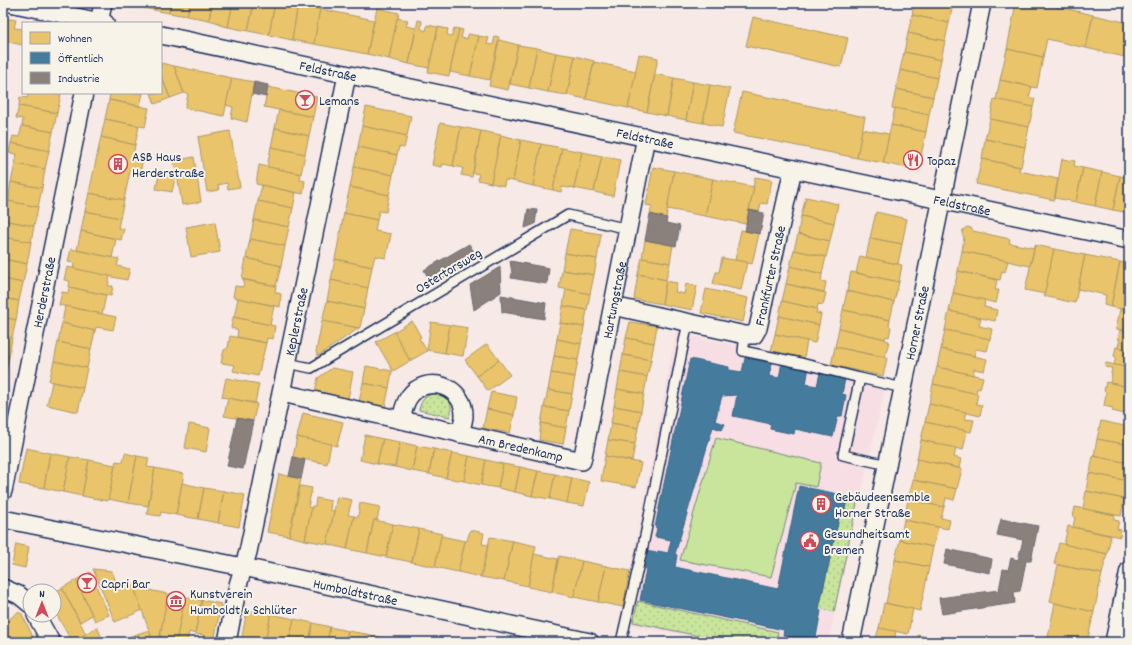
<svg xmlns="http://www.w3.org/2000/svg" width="1132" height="645" font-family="Dekko,sans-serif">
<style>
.built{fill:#f7dee4}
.grass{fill:url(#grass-dots);stroke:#728a7c}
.green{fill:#c9e49b;stroke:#728a7c}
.homes{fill:#e9c46a;stroke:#ab9766}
.public{fill:#457b9d;stroke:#38648a}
.industry{fill:#8a817c;stroke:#696873}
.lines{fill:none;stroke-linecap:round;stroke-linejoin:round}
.service-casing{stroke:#1b2f5e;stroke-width:12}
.minor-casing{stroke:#1b2f5e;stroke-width:20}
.service{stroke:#f7f3e8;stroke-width:9}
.minor{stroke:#f7f3e8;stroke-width:17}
.labels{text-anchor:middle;stroke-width:4;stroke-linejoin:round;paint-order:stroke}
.street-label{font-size:14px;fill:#1b2f5e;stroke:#f7f3e8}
.poi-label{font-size:14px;fill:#1b2f5e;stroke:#f7f3e8;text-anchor:start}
</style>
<defs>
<pattern id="grass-dots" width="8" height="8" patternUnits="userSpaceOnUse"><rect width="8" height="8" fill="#c9e49b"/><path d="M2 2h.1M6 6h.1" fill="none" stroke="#acc488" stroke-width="1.8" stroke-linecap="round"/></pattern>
</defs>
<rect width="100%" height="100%" fill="#f7e9e6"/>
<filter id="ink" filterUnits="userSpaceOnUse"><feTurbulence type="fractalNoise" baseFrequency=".025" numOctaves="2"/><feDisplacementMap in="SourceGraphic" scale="8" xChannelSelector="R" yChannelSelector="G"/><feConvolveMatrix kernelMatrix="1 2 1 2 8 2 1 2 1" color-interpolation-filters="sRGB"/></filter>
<g filter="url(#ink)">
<polygon class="built" points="676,332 887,379 828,642 715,642 621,623"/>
<g class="grass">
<path d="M438,393C450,398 453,405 450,417L419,410C421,399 427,394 438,393Z"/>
<polygon points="848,496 858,498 834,612 819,608 840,513 844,513"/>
<polygon points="638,601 778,632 776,642 727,642 633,622"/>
</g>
<polygon class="green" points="716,438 821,463 816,487 796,483 771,577 680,560"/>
<g class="homes">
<polygon points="125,3 155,3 154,10 124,4"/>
<polygon points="155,3 171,3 169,13 154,10"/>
<polygon points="171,3 190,3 187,16 169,13"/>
<polygon points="190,3 212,3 209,20 187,16"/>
<polygon points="212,3 233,3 228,27 219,25 219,23 209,20"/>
<polygon points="233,3 254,3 248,31 228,27"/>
<polygon points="254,3 275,3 269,35 248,31"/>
<polygon points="275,3 289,3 298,5 292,40 269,35"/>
<polygon points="914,3 953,4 949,23 912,15"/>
<polygon points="1016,3 1059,3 1057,8 1064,8 1093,15 1086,48 1047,39 1043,57 1007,49"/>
<polygon points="298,5 320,9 314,44 292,40"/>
<polygon points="377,8 399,13 389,59 367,54"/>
<polygon points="320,9 374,20 367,54 314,44"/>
<polygon points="912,15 949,23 945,41 908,33"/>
<polygon points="1093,15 1129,23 1129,58 1086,48"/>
<polygon points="753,17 848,38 841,67 746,46"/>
<polygon points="3,18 16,20 14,28 23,29 23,45 3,41"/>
<polygon points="397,18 408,20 406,26 416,28 409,64 389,59"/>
<polygon points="418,20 422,21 421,29 426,31 427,25 438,27 429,68 409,64"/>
<polygon points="438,27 448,29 447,35 452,36 454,28 459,29 449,76 428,72"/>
<polygon points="459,29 463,30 461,38 467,39 468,34 479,36 470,76 450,72"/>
<polygon points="908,33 945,41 941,60 904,52"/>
<polygon points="479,36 489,38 487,44 493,45 495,36 499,37 490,80 470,76"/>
<polygon points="499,40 518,45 508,90 489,86"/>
<polygon points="518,45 537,48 529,88 510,84"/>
<polygon points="537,48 556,53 548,92 529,88"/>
<polygon points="1007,49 1043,57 1037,88 1000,80"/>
<polygon points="904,52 941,60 937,78 900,70"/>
<polygon points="556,53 575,56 567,95 548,92"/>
<polygon points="639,54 658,58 647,112 628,108"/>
<polygon points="575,56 594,61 586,99 567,95"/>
<polygon points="594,62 636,71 628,108 586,99"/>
<polygon points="161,63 174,66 184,93 170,98 161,75"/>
<polygon points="174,66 232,78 224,116 185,108 188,94 184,93"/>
<polygon points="900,70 937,78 933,97 896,89"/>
<polygon points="655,74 674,78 667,116 647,112"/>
<polygon points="161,75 170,98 155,104 151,93 161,93"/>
<polygon points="232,78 254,82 247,122 231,118 233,107 226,105"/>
<polygon points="674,78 693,82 686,120 667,116"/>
<polygon points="1000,80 1032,87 1029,97 1035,99 1033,107 996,100"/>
<polygon points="693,82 710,85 703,123 686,120"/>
<polygon points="710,85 730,89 722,127 703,123"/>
<polygon points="268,87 317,97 313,117 264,107"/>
<polygon points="896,89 933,97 929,115 892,108"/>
<polygon points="742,92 865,117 857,158 733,133"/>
<polygon points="29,93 61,94 57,113 19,106 20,97 27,98"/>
<polygon points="110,93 143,93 140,106 109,100"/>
<polygon points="994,99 1033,107 1029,127 990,119"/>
<polygon points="109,100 149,108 145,127 105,119"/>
<polygon points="19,106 57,113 53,132 22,126 23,119 16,118"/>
<polygon points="366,107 411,116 407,136 362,126"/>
<polygon points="895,108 929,115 926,132 891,125"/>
<polygon points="279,110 313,117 309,136 275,128"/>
<polygon points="105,119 139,126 135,145 101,137"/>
<polygon points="990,119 1029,127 1025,147 985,139"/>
<polygon points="440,123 461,127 453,166 443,164 442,167 432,165"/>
<polygon points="891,125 926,132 918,170 883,163"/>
<polygon points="22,126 53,132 49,151 11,143 13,136 19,137"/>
<polygon points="362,126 407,136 404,148 399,147 397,155 358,147"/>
<polygon points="461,127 481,131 472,177 461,175 463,168 453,166"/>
<polygon points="275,128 309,136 305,154 271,147"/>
<polygon points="862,129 889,134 883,163 857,158"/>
<polygon points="230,131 240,187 228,189 227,183 218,185 219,190 207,192 198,137"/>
<polygon points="481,131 501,135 491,183 478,180 479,174 473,173"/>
<polygon points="501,135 521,140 513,181 505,180 504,186 491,183"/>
<polygon points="101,137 135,145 133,156 143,158 140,173 130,171 124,200 89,193"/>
<polygon points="985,139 1025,147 1021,167 982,159"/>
<polygon points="521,140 541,144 533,186 513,181"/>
<polygon points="11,143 49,151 45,169 15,164 17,154 9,153"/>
<polygon points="541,144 562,148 553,190 533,186"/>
<polygon points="271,147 305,154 301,174 267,167"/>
<polygon points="358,147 397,155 393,175 354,167"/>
<polygon points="562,148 582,152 574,188 570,187 570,188 562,187 561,192 553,190"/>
<polygon points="582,152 602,156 594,192 574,188"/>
<polygon points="602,156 620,160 613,196 594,192"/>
<polygon points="194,157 201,202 182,205 177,173 173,161"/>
<polygon points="982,159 1020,167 1019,171 1058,179 1054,200 976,184"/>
<polygon points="1062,159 1075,161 1074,166 1083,168 1076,202 1055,198"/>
<polygon points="15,164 45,169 42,188 11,182"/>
<polygon points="259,165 301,174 300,180 305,181 303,194 256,184"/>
<polygon points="354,167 393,175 389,195 350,187"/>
<polygon points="653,167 674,171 666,218 650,214 652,206 646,205"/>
<polygon points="1083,168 1102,172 1095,206 1076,202"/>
<polygon points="160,170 176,174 172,192 156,189"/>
<polygon points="674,171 713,179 705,216 667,209"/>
<polygon points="1102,172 1120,176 1113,210 1095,206"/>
<polygon points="1120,176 1129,178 1129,213 1113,210"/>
<polygon points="755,177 772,180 767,204 761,203 759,212 749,210"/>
<polygon points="713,179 754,187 746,224 705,216"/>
<polygon points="11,182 42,188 38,207 8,201"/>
<polygon points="262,185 296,193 293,208 258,201"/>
<polygon points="350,187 389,195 386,212 379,211 377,220 344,213"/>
<polygon points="89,193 124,200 120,218 85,211"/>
<polygon points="806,197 838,204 834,223 801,216"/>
<polygon points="3,200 38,207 34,226 3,220"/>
<polygon points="258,201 293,208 289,227 254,220"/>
<polygon points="85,211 120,218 118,228 124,229 121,240 81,231"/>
<polygon points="876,212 907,219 902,244 870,238"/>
<polygon points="344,213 377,220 375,231 391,234 386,258 375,256 372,267 335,259"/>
<polygon points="801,216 834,223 830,241 798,234"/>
<polygon points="3,220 34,226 31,242 3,237"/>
<polygon points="254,220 289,227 285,246 250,239"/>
<polygon points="215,222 220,252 191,257 186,227"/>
<polygon points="967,227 971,228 973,231 1010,239 1009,243 1034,248 1030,266 962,251 964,237 962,234 963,230"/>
<polygon points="570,229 601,234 597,259 565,253"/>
<polygon points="741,230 759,234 752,264 735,260"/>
<polygon points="81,231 116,239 112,258 77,250"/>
<polygon points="798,234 830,241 826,257 794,250"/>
<polygon points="3,237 31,242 27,264 3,259"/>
<polygon points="870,238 902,244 898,264 866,258"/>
<polygon points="250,239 285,246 281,266 246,258"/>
<polygon points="645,240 673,245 670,263 642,258"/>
<polygon points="1035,245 1054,249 1045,294 1025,290"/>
<polygon points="71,249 119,259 117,266 130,269 127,280 73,269 74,263 68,262"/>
<polygon points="1054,249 1085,255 1075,303 1044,296"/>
<polygon points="794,250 826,257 822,274 790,266"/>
<polygon points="962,251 1008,261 1005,272 1002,271 1000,280 958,271"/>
<polygon points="565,253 597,259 594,275 562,270"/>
<polygon points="1085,255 1120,262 1111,307 1104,305 1106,295 1078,289"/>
<polygon points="860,256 902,265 899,282 856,273"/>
<polygon points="246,258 281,266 276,286 242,279"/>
<polygon points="642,258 670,263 666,280 638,274"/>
<polygon points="722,258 747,262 741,290 713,284 716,272 719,272"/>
<polygon points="3,259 27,264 23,283 3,279"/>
<polygon points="335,259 372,267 368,288 331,280"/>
<polygon points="1120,262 1129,264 1129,310 1111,307"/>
<polygon points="790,266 822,274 821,281 826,282 824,292 786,284"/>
<polygon points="67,267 110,276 108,286 113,286 111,296 69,287 70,281 64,280"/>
<polygon points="562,270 594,275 590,294 559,288"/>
<polygon points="958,271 997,280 995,290 999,290 996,303 953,293"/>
<polygon points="851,272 899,282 894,302 847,291"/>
<polygon points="638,274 666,280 662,304 634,299"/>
<polygon points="3,279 23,283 19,301 3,298"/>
<polygon points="244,280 276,286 275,292 281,294 280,307 233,297 235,286 243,287"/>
<polygon points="331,280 368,288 364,309 327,301"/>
<polygon points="666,281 677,283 675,292 684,294 686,284 697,286 692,310 662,304"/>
<polygon points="786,284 826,293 823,305 818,304 817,309 782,301"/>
<polygon points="69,287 106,295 102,314 59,305 62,292 68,293"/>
<polygon points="566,289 590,294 587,310 563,306"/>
<polygon points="706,289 748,298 743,322 701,313"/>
<polygon points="847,291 894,302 890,320 843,310"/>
<polygon points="953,293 985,300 984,307 997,310 995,321 949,311"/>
<polygon points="3,298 19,301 16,320 3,317"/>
<polygon points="238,298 274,306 270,325 234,317"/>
<polygon points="327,301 364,309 360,327 359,328 322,321"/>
<polygon points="782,301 817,309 816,313 821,314 819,325 779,316"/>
<polygon points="65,306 116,317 113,330 96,327 95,331 62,323"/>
<polygon points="563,306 587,310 584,327 560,323"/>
<polygon points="1120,309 1129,310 1129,331 1116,329"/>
<polygon points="843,310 890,320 889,326 891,327 889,337 886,336 885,339 839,328"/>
<polygon points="949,311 981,318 979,326 992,329 990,339 945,330"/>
<polygon points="779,316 819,325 815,343 775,334"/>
<polygon points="3,317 16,320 12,338 3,336"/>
<polygon points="233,317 275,326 273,339 267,338 266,343 237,337 238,330 231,328"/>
<polygon points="322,321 359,328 318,356 316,352"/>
<polygon points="412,321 421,337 419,338 427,351 410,361 394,332"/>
<polygon points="431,322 450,325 445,353 427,350"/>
<polygon points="630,322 657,326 654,343 626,338"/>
<polygon points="62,323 95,331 91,349 58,342"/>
<polygon points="560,323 584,327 581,344 557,339"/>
<polygon points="450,325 468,328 463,356 445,353"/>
<polygon points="839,328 885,339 885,340 889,341 885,357 835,347"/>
<polygon points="945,330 990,339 987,351 976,349 974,356 941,349"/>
<polygon points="1120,330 1129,332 1129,350 1118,347 1120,339 1118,339"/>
<polygon points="394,332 410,361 393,371 376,342"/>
<polygon points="775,334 807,341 804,358 771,351"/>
<polygon points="3,336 12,338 9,357 3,356"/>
<polygon points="230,336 266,343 258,376 233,371 235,365 221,363 224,350 228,348"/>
<polygon points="626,338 654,343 651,360 623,355"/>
<polygon points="557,339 581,344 578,360 554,356"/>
<polygon points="58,342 91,349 87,368 54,361"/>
<polygon points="487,344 499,360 477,376 465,360"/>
<polygon points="835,347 887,358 883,376 831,365"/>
<polygon points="1116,347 1129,350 1129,368 1114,365 1116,357 1114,356"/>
<polygon points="941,349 987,359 984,371 974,369 973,375 937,367"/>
<polygon points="623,355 651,360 647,377 620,372"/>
<polygon points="3,356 9,357 5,375 3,375"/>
<polygon points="554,356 578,360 575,377 551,373"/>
<polygon points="499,360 510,375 488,391 477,376"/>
<polygon points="54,361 87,368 83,388 49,381"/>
<polygon points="1106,363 1129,368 1129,387 1110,383 1112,374 1111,374 1112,368 1105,367"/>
<polygon points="366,366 392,371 389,388 363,383"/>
<polygon points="937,367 983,377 980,389 977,388 976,394 933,384"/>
<polygon points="332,368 353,372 348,399 315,392 318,378"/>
<polygon points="620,372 647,377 644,394 617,389"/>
<polygon points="551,373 575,377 572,394 548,390"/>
<polygon points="226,378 259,384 255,403 222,397"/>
<polygon points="52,382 83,388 78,412 47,405"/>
<polygon points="1106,382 1129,387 1129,415 1112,411 1113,408 1104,406 1106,393 1104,391"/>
<polygon points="363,383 389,388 385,407 359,402"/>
<polygon points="933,384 978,394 976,404 982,405 980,416 929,404"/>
<polygon points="617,389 644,394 641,411 614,406"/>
<polygon points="548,390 572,394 569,411 544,407"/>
<polygon points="491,392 517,397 514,415 487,409"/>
<polygon points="228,398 257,404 253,421 224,416"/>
<polygon points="929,404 966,412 964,419 974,420 971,432 925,422"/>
<polygon points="614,406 641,411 638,428 611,423"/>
<polygon points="544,407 569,411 566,428 541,423"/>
<polygon points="487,409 514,415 510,433 483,428"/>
<polygon points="303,413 343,422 337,446 297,437"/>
<polygon points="1101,421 1129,427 1129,445 1097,439"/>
<polygon points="925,422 967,431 963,450 921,440"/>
<polygon points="541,423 566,428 563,444 539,440"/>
<polygon points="611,423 638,428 635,444 608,440"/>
<polygon points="189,424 210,428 206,452 185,448"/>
<polygon points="365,435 383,439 377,464 360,460"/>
<polygon points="297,437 331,444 327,464 293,457"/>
<polygon points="383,439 400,442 395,467 377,464"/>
<polygon points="1097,439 1129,445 1129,463 1093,456 1094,456"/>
<polygon points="608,440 635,444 632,461 605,456"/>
<polygon points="921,440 956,448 954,457 961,459 959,468 917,459"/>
<polygon points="400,442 417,446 412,471 395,467"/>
<polygon points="417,446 434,449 429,474 412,471"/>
<polygon points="26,448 50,453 44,488 19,484"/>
<polygon points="434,449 452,453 446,478 429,474"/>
<polygon points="50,453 70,457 63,492 44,488"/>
<polygon points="125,453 137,456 128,503 108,499 116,461 123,462"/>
<polygon points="452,453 469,456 464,481 446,478"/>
<polygon points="137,456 149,458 147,467 155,468 148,506 128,503"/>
<polygon points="469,456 486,460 481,485 464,481"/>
<polygon points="605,456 641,463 636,487 601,481"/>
<polygon points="1093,456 1129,463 1129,475 1128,481 1089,473 1090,473"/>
<polygon points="70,457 89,460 82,496 63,492"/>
<polygon points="917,459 962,469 957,489 913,480"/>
<polygon points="89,460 115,465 108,501 82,496"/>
<polygon points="486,460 503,464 498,488 481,485"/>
<polygon points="503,464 520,467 515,492 498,488"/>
<polygon points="520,467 538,471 532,496 515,492"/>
<polygon points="155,468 184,474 176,515 161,512 160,516 147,514"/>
<polygon points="538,471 555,474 550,499 532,496"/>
<polygon points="1089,473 1128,481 1124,499 1086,491"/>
<polygon points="279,474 301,479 289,536 267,532"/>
<polygon points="555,474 572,478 567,503 550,499"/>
<polygon points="572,478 589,482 584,506 567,503"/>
<polygon points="913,480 957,489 954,500 946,498 944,507 908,500"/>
<polygon points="182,483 204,488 198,519 176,515"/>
<polygon points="300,486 312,488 308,507 312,508 305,540 289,536"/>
<polygon points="204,488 224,491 218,523 198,519"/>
<polygon points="224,491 245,495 239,527 218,523"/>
<polygon points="1086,491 1124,499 1121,516 1083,509"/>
<polygon points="337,497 352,500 348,515 354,516 347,549 327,544"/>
<polygon points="316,498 331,501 330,510 334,511 327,544 305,540 312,506 315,506"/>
<polygon points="908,500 944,507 941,518 950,520 948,529 904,520"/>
<polygon points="360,503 380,507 377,520 374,520 367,553 347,549 354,516 358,517"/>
<polygon points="1075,507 1115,515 1114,520 1119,521 1117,529 1121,530 1120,537 1073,527 1075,517 1073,517"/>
<polygon points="374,520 393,524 386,557 367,553"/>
<polygon points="904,520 938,527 933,547 900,540"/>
<polygon points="393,524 419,529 412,562 386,557"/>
<polygon points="1068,526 1111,536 1107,554 1064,545"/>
<polygon points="419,529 442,534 435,567 412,562"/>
<polygon points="470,530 484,533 482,544 488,545 481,577 458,572 465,541 467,541"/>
<polygon points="441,536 465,541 458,572 435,567"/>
<polygon points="490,537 513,541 504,581 481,577"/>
<polygon points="900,540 933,547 929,567 895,560"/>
<polygon points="513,541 536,546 528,586 504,581"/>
<polygon points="1059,543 1107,554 1102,574 1054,564"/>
<polygon points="16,544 29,547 25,568 12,565"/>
<polygon points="534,554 558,559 552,592 528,587"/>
<polygon points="559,556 582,561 574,597 552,592"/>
<polygon points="895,560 929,567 920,611 886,603"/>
<polygon points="582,561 606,566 598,602 574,597"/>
<polygon points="1058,565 1102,574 1094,612 1050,602"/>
<polygon points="606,566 630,571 623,607 598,602"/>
<polygon points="93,569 112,571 116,582 132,583 143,610 115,622"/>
<polygon points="90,572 109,615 95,621 76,580"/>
<polygon points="76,580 92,615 80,622 62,588"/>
<polygon points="134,587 168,594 160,636 158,642 153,642"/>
<polygon points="62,588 86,634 72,642 54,610 54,592"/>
<polygon points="168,594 185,597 177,640 160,636"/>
<polygon points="185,597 202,600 195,634 189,632 187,642 176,642"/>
<polygon points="202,600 221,604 214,642 202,642 204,635 195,634"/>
<polygon points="884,603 913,609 908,634 879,628"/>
<polygon points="1055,603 1094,612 1087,642 1047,642"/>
<polygon points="247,610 271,614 265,642 241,642"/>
<polygon points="18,612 22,614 33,637 27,642 10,642 3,633 3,624"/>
<polygon points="271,614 294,619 289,642 265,642"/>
<polygon points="294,619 313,623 309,642 289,642"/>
<polygon points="313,623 330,627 327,642 309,642"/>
<polygon points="97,627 103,640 100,642 72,642"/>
<polygon points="330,627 348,631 345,642 327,642"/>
<polygon points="879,628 896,631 894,642 874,642 875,638 876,638"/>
<polygon points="149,630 153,642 130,642 128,637"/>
<polygon points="348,631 366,634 364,642 345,642"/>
<polygon points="3,633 10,642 3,642"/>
<polygon points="366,634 384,638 383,642 364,642"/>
<polygon points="918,635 943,641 943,642 908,642 908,639 917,641"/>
<polygon points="384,638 401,642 383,642"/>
</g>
<polygon class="public" points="745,358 772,363 769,376 779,378 782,362 809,367 806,384 817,386 820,373 845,379 842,394 846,395 842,416 838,416 833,437 795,429 794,434 770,429 771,424 733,416 737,395 722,396 715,421 725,424 722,430 713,427 675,554 677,555 675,567 778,589 799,486 848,496 844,513 840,513 819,608 819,610 821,611 815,642 783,635 784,630 640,600 646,569 642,568 645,551 657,553 658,551 668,553 671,540 655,537 657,528 655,527 690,359 729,367 729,370 742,372"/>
<g class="industry">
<polygon points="254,82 268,85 266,97 252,94"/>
<polygon points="528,209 537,210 535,224 525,228"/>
<polygon points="749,210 764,213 760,234 745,231"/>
<polygon points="650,214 667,218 666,223 680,226 676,246 645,240"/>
<polygon points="469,244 478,258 432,284 424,270"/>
<polygon points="510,261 549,268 547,284 511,278 512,273"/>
<polygon points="500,267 501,292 474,310 470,285"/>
<polygon points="501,295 546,303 544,319 502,312"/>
<polygon points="237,418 253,421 243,469 227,466"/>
<polygon points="293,457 305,460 301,479 289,476"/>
<polygon points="1001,519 1038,526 1031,561 1026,561 1020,591 1014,592 1015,603 942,614 939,598 999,590 1003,569 1008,570 1011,558 1018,560 1023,540 997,535"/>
<polygon points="947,549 992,559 990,573 944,564"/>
</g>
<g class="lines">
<g class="service-casing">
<g id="service">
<polyline points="745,335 743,351 801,363 860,378"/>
<polyline points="287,363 311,368 568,215 628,229"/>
<polyline points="888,465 843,455 860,378 903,388"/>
<polyline points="621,642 643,546 688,322"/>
</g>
</g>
<g class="minor-casing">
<g id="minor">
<polyline points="10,3 105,23"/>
<polyline points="99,23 103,3"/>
<path id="s1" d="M161,35L1129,240"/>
<path id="s2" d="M613,306L745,335H754L758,328L793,169"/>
<path id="s3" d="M282,393L582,461L646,137"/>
<path d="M401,420C403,412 404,404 409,397C426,373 465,386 464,416C464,421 461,428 460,434"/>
<path id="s4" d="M3,491L84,93"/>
<path id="s5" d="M3,519L243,567L590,642"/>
<polyline points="3,588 19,595 30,604"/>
<polyline points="36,615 51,642"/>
<path id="s6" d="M227,642L238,585L248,552L347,75"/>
<path id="s7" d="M851,642L870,549L982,3"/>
<polyline points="1114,642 1129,570"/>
</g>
</g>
<use href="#service" class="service"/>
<use href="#minor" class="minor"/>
</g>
</g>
<defs>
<g id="bar-ring" transform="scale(1)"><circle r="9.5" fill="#f7f3e8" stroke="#d1495b" stroke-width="1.5"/><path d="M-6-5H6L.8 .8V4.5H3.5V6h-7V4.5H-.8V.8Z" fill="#d1495b"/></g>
<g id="restaurant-ring" transform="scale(1)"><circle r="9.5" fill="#f7f3e8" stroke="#d1495b" stroke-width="1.5"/><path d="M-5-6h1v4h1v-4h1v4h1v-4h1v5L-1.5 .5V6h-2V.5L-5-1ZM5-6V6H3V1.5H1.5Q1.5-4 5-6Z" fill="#d1495b"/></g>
<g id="building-ring" transform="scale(1)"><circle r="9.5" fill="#f7f3e8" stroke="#d1495b" stroke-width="1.5"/><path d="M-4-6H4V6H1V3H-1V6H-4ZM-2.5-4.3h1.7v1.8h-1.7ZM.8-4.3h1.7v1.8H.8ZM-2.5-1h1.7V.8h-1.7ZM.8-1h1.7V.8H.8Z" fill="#d1495b"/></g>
<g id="civic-ring" transform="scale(1)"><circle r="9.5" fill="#f7f3e8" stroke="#d1495b" stroke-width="1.5"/><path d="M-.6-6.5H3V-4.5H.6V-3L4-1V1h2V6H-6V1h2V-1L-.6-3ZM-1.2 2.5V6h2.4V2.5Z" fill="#d1495b"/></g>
<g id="museum-ring" transform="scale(1)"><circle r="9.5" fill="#f7f3e8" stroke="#d1495b" stroke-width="1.5"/><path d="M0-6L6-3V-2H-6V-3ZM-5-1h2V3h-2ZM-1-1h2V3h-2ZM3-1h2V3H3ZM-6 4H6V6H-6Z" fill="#d1495b"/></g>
</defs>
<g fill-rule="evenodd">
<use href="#bar-ring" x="305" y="100"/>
<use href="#restaurant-ring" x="913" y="160"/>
<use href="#building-ring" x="118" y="164"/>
<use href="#building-ring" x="821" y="504"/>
<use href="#civic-ring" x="810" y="541"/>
<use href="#bar-ring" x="87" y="583"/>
<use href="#museum-ring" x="176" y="601"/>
</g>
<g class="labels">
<g class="street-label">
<text dy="5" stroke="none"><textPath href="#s1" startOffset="171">Feldstraße</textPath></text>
<text dy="5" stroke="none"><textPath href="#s1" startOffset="495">Feldstraße</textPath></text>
<text dy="5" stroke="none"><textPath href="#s1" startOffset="819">Feldstraße</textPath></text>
<text transform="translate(448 270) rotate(-31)" y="5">Ostertorsweg</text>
<text dy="5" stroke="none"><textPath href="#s2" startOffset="206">Frankfurter Straße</textPath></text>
<text dy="5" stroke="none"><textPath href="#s4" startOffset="203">Herderstraße</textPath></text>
<text dy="5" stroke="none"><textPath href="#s3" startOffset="472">Hartungstraße</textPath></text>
<text dy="5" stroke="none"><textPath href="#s6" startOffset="328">Keplerstraße</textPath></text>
<text dy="5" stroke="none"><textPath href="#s7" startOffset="326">Horner Straße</textPath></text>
<text dy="5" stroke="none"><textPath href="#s3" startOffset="245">Am Bredenkamp</textPath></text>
<text dy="5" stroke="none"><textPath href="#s5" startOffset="360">Humboldtstraße</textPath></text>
</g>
<g class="poi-label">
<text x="319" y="105">Lemans</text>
<text x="132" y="161">ASB Haus<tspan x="132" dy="16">Herderstraße</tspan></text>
<text x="927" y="165">Topaz</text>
<text x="835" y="501">Gebäudeensemble<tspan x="835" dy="16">Horner Straße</tspan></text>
<text x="824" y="538">Gesundheitsamt<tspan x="824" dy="16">Bremen</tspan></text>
<text x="101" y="588">Capri Bar</text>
<text x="190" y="598">Kunstverein<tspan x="190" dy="16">Humboldt &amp; Schlüter</tspan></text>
</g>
</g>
<rect width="1132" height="645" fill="none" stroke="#f7f3e8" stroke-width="16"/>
<rect x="8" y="8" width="1116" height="629" fill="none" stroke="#1b2f5e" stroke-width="1.5" filter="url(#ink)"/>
<rect x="22" y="22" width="140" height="72" fill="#f7f3e8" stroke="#9fa5b1"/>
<rect x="30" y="32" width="20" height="12" fill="#e9c46a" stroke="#9fa5b1"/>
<text x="58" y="42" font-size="12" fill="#1b2f5e">Wohnen</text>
<rect x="30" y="52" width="20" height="12" fill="#457b9d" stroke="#9fa5b1"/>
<text x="58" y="62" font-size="12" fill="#1b2f5e">Öffentlich</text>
<rect x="30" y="72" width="20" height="12" fill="#8a817c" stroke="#9fa5b1"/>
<text x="58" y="82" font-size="12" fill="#1b2f5e">Industrie</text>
<g transform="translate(42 603)"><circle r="19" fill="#f7f3e8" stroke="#9fa5b1"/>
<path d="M0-3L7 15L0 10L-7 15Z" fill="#d1495b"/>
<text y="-6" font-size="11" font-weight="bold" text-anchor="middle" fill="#1b2f5e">N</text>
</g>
</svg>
